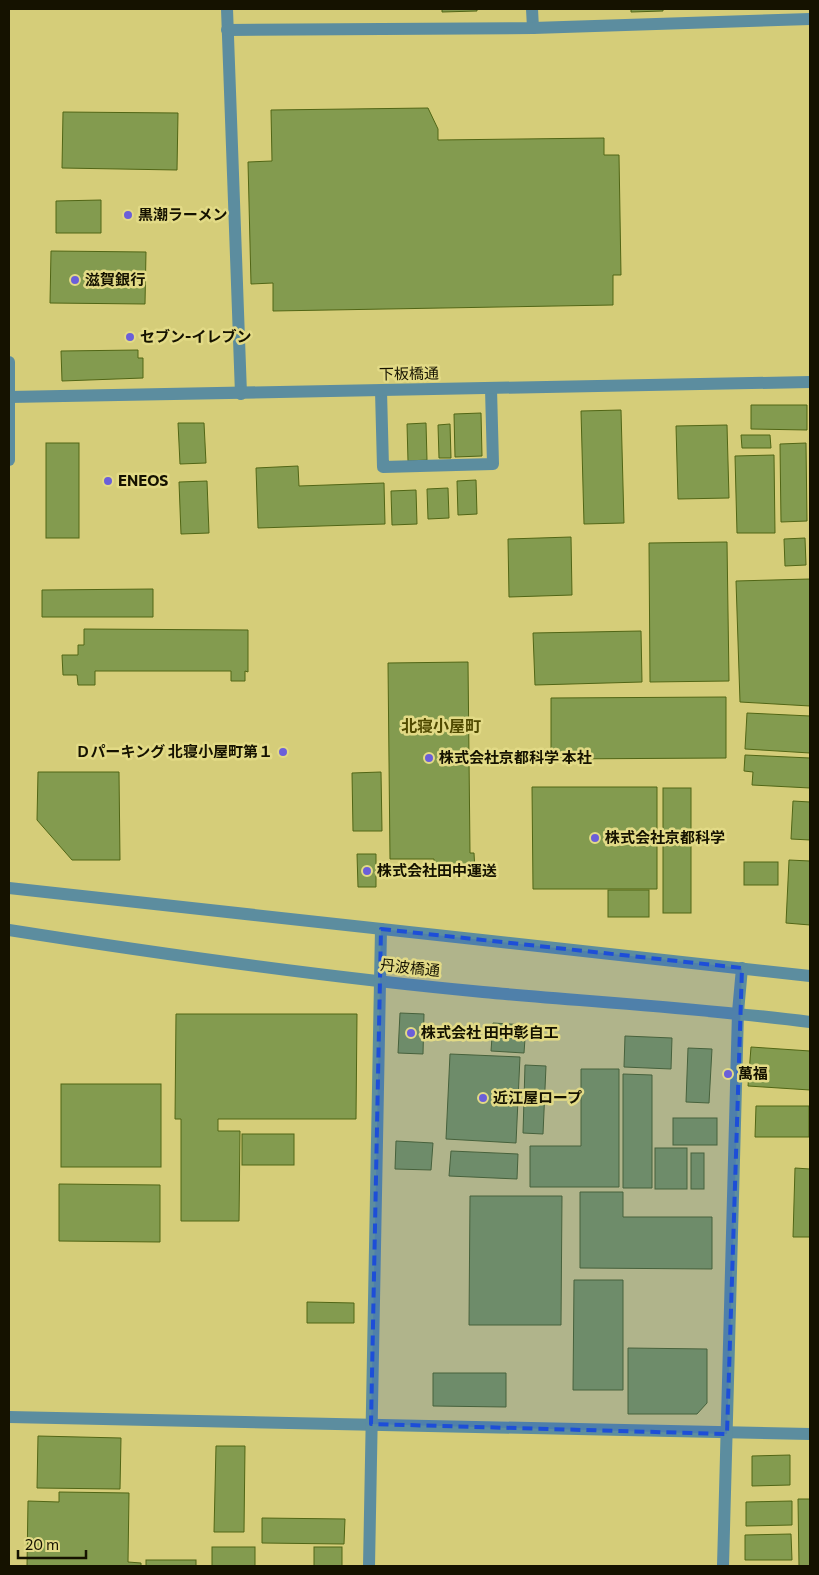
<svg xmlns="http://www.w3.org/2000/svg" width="819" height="1575" font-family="Commissioner,'Noto Sans JP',sans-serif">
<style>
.building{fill:#839b4f;stroke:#516616}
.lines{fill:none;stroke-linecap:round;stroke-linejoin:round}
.minor{stroke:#5c8d9f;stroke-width:12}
.marked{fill:#1d4ed8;fill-opacity:0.2;stroke:#1d4ed8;stroke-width:4;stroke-dasharray:10 6;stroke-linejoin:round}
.poi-dot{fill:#6b5fd9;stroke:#e2da86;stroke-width:2}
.labels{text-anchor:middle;stroke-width:5;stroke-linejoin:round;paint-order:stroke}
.poi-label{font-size:15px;font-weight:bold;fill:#151200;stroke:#e2da86;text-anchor:start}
.street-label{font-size:15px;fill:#151200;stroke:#e2da86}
.neighbourhood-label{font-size:16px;font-weight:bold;fill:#504a00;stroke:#e2da86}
</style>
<rect width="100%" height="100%" fill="#d5cd79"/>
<g class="building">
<polygon points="442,9 477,9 477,11 442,12"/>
<polygon points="631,9 663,9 663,11 631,12"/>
<polygon points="428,108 438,129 438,140 604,138 604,155 619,155 621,275 613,275 613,305 273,311 273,283 251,284 248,162 272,161 271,110"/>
<polygon points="63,112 178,113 177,170 62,168"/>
<polygon points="101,200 101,233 56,233 56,201"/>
<polygon points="51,251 146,252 145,304 50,303"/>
<polygon points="138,350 138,358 143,358 143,378 62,381 61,351"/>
<polygon points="751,405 807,405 807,430 751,429"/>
<polygon points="621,410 624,523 584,524 581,411"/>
<polygon points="481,413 482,456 455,457 454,414"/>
<polygon points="178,423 204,423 206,463 180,464"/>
<polygon points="426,423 427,460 408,461 407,424"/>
<polygon points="450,424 451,458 439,458 438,425"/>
<polygon points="727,425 729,498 678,499 676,426"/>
<polygon points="741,435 770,435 771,448 742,448"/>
<rect x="46" y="443" width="33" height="95"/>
<polygon points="806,443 807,521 781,522 780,444"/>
<polygon points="774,455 775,533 737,533 735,456"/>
<polygon points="298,466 299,486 384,483 385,524 258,528 256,468"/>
<polygon points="476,480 477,514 458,515 457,481"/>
<polygon points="207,481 209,533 181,534 179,482"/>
<polygon points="448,488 449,518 428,519 427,489"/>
<polygon points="416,490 417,524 392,525 391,491"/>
<polygon points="571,537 572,595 509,597 508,539"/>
<polygon points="805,538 806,565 785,566 784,539"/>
<polygon points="727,542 729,681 650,682 649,543"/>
<polygon points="810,579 810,706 740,702 736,581"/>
<polygon points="153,589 153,617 42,617 42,590"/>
<polygon points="84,629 248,630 248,672 245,671 245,681 231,681 231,671 95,671 95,685 78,685 77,675 63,675 62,655 78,655 78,645 84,645"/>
<polygon points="641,631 642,682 535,685 533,633"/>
<polygon points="468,662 470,853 474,853 475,871 434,871 434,859 390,859 388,663"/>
<polygon points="726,697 726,758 551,759 551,698"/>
<polygon points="747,713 810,716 810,753 745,749"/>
<polygon points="745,755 810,758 810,788 752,785 753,772 744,771"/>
<polygon points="38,772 119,772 120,860 72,860 37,820"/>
<polygon points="381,772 382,831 353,831 352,773"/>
<polygon points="532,787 657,787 657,889 533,889"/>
<rect x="663" y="788" width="28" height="125"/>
<polygon points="793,801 810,802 810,840 791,839"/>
<polygon points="357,854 376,854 376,887 358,887"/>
<polygon points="789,860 810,861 810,925 786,923"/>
<rect x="744" y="862" width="34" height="23"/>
<rect x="608" y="890" width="41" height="27"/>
<polygon points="400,1013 424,1014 423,1054 398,1053"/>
<polygon points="176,1014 357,1014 356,1119 218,1119 218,1131 240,1131 239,1221 181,1221 181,1119 175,1119"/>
<polygon points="493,1023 526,1025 524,1053 491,1051"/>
<polygon points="625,1036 672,1038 671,1069 624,1067"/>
<polygon points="751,1047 810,1051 810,1090 748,1086"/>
<polygon points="688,1048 712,1049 709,1103 686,1102"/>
<polygon points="450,1054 520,1057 516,1143 446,1139"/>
<polygon points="525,1065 546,1066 543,1134 523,1133"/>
<polygon points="581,1069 619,1069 619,1187 530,1187 530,1146 581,1146"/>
<polygon points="623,1074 652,1075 652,1188 623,1188"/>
<rect x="61" y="1084" width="100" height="83"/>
<polygon points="756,1106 809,1106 809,1137 755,1137"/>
<rect x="673" y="1118" width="44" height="27"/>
<rect x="242" y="1134" width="52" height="31"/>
<polygon points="396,1141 433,1143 431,1170 395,1169"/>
<rect x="655" y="1148" width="32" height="41"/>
<polygon points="451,1151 518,1154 517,1179 449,1176"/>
<rect x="691" y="1153" width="13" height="36"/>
<polygon points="795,1168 810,1169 810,1237 793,1237"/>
<polygon points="59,1184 160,1185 160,1242 59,1241"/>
<polygon points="580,1192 623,1192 623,1217 712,1217 712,1269 580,1268"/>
<polygon points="470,1196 562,1196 561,1325 469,1325"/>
<polygon points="574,1280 623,1280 623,1390 573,1390"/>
<polygon points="307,1302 354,1303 354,1323 307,1323"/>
<polygon points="628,1348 707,1349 707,1403 697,1414 628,1414"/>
<polygon points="433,1373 506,1373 506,1407 433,1406"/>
<polygon points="38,1436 121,1438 120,1489 37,1488"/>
<polygon points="216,1446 245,1446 244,1532 214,1532"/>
<polygon points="790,1455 790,1485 752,1486 752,1456"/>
<polygon points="59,1492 129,1493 128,1562 141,1563 141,1566 27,1566 28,1501 59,1502"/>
<polygon points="798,1499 810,1499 810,1566 799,1566"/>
<polygon points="792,1501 792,1525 746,1526 746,1502"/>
<polygon points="262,1518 345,1519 344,1544 262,1543"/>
<polygon points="791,1534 792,1560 745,1560 745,1535"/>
<rect x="212" y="1547" width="43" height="19"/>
<rect x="314" y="1547" width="28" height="19"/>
<rect x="146" y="1560" width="50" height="6"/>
</g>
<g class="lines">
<g class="minor">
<polyline points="227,9 241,394"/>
<polyline points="532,9 533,28"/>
<polyline points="227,30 533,28 810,19"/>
<polyline points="9,362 9,460"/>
<polyline points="381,391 383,467 493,464 491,389"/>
<polyline points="9,397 810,382"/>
<polyline points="9,888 810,976"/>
<path d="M9,930C167,955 324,977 483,992C592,1002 702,1008 810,1022"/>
<polyline points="9,1417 810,1434"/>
<polyline points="369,1566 381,929"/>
<polyline points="723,1566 738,1012 742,968"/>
</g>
</g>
<path class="marked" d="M381,929L742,968L727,1434L371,1424Z"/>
<g class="poi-dot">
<circle cx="128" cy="215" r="5"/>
<circle cx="75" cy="280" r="5"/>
<circle cx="130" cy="337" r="5"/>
<circle cx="108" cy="481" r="5"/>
<circle cx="283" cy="752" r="5"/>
<circle cx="429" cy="758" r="5"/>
<circle cx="595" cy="838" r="5"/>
<circle cx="367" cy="871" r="5"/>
<circle cx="411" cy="1033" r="5"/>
<circle cx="728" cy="1074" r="5"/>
<circle cx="483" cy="1098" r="5"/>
</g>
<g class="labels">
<g class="poi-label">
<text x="138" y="220">黒潮ラーメン</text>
<text x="85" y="285">滋賀銀行</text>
<text x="140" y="342">セブン-イレブン</text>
<text x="118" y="486">ENEOS</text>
<text x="273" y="757" text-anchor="end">Ｄパーキング 北寝小屋町第１</text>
<text x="439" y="763">株式会社京都科学 本社</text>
<text x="605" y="843">株式会社京都科学</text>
<text x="377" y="876">株式会社田中運送</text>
<text x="421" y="1038">株式会社 田中彰自工</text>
<text x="738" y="1079">萬福</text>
<text x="493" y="1103">近江屋ロープ</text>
</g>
<g class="street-label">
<text transform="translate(409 374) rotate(-1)" y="5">下板橋通</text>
<text transform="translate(410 968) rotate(6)" y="5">丹波橋通</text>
</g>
<g class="neighbourhood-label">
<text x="441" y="732">北寝小屋町</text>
</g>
</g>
<rect width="819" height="1575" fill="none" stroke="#151200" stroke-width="20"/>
<path d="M18 1550v8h68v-8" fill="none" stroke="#151200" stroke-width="2.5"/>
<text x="25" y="1550" font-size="15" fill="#151200" stroke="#e2da86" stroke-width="4" paint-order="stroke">20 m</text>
</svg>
